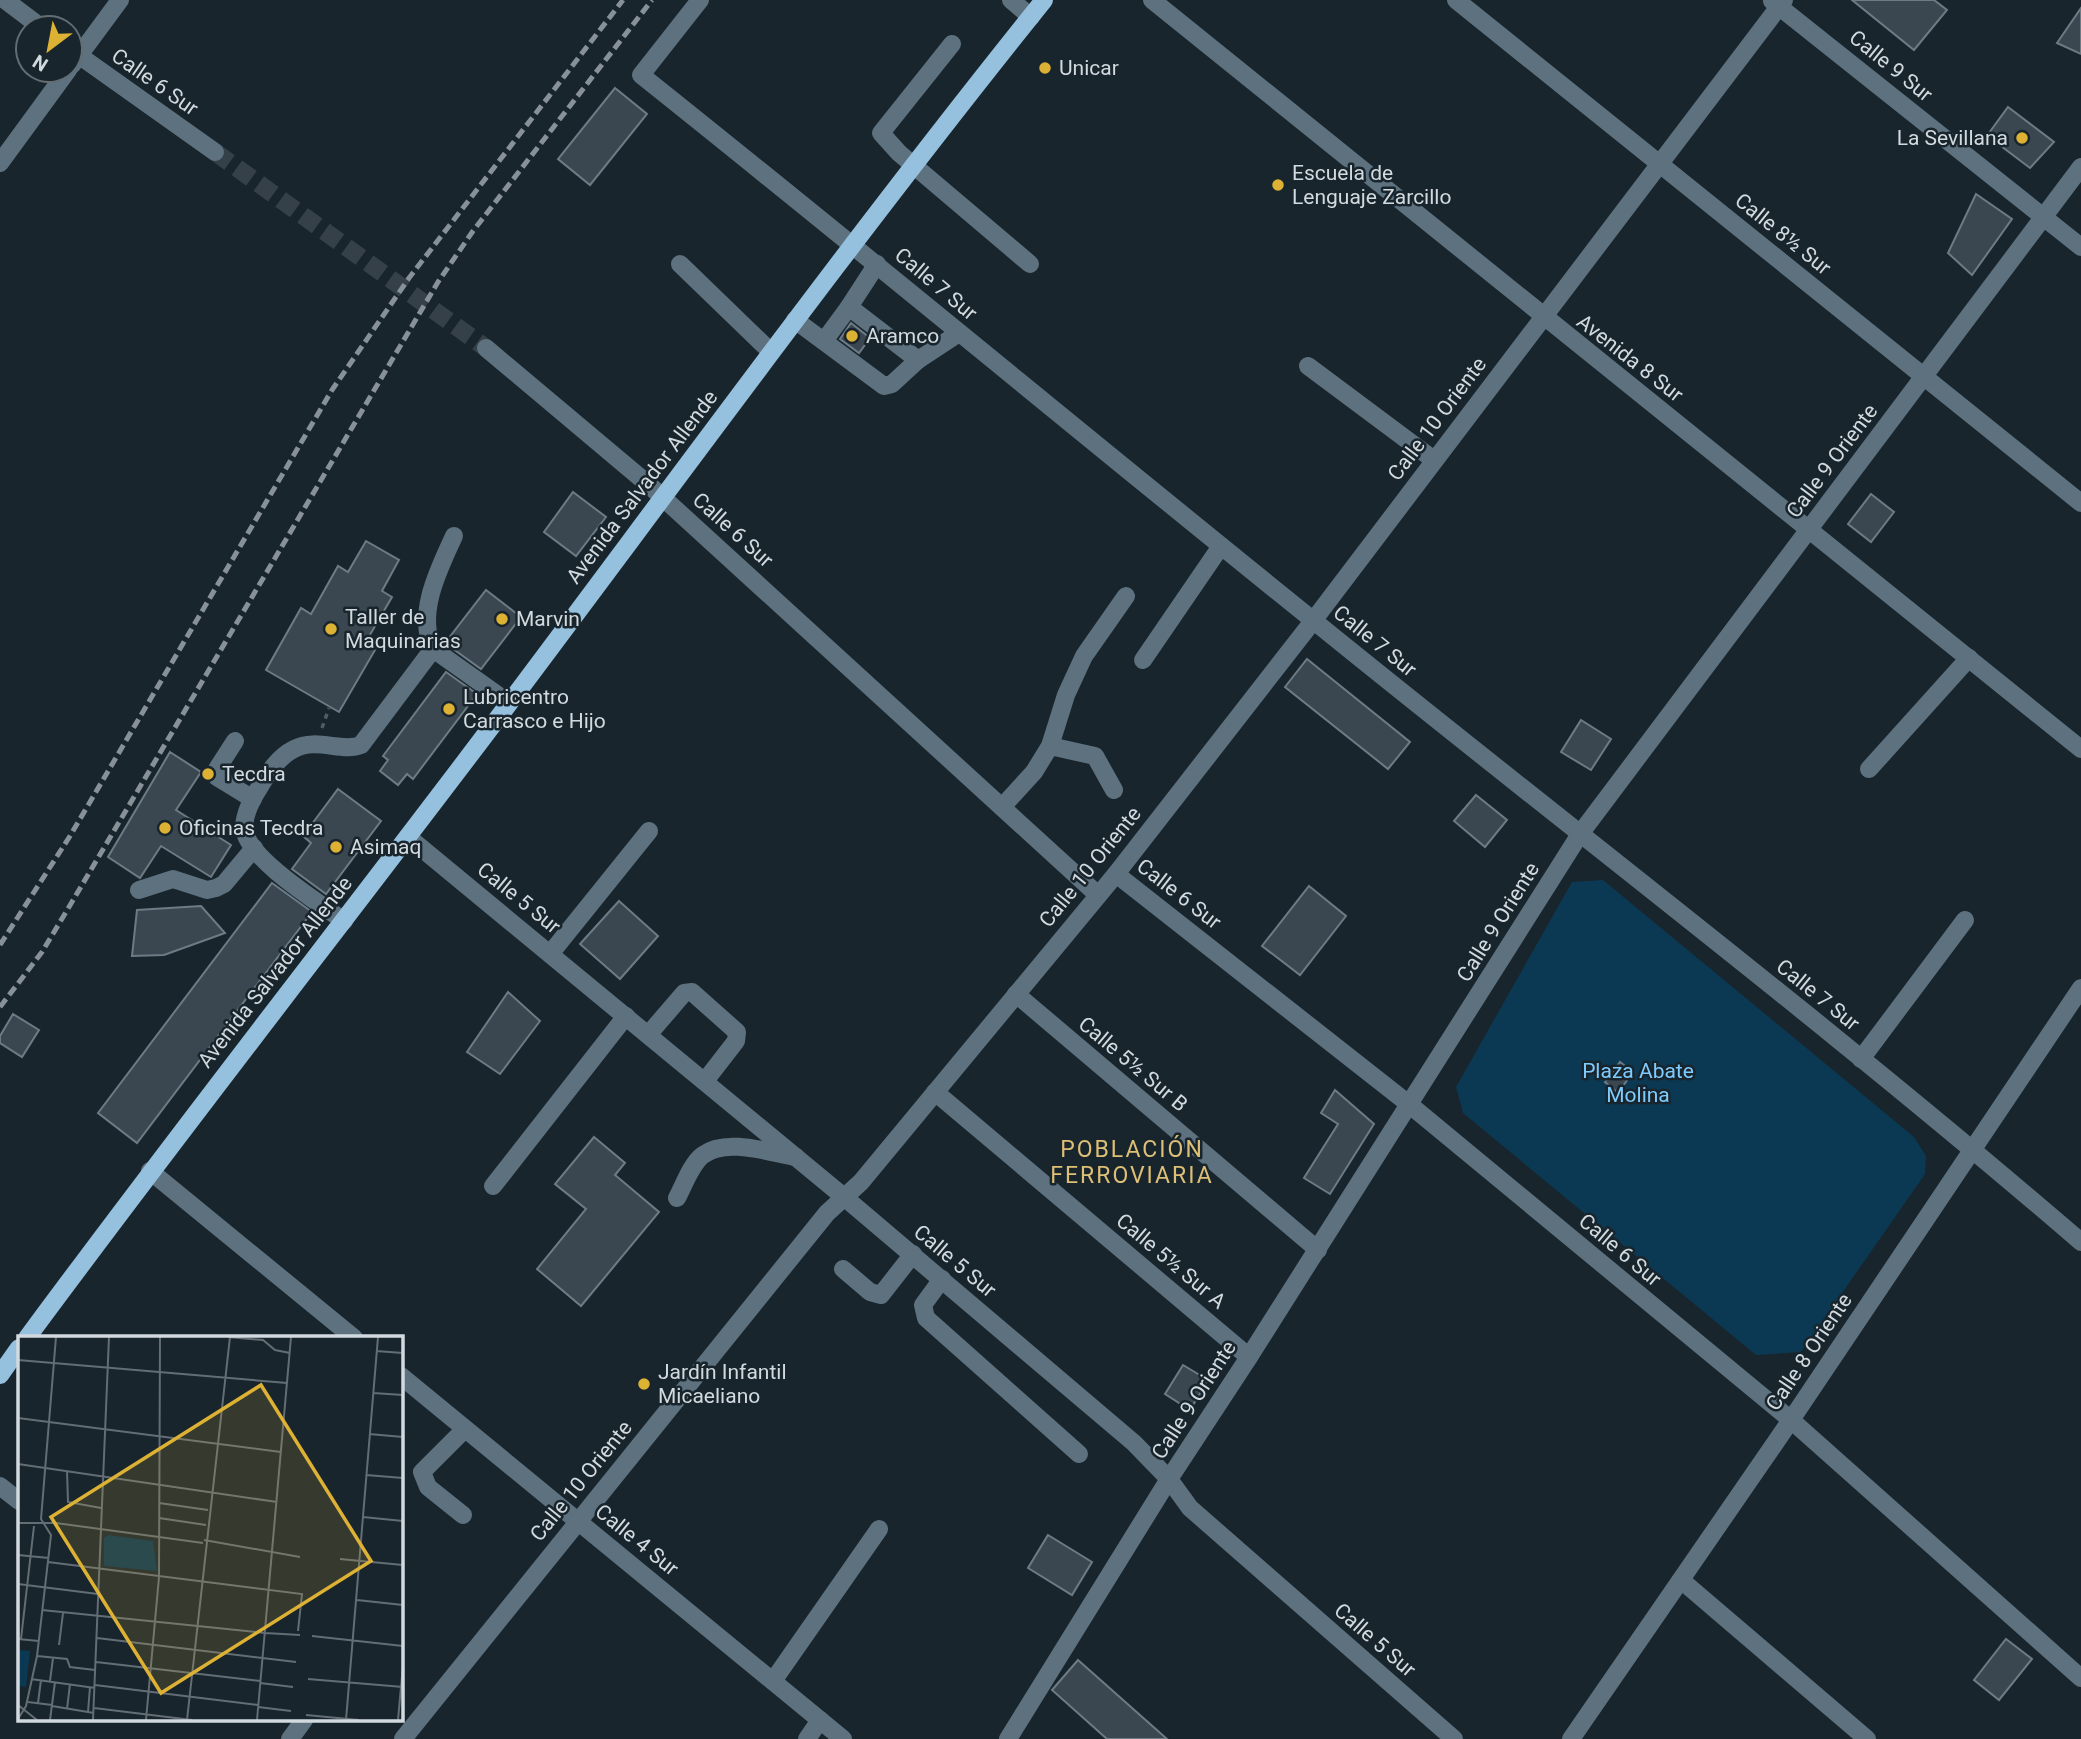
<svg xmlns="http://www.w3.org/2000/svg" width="2081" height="1739" font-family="Roboto,sans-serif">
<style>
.green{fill:#0b3953}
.building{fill:#3a4750;stroke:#6d7b85;stroke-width:2}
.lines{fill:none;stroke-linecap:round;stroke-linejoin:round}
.minor-tunnel{stroke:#354048;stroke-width:18;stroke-dasharray:18 9;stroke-linecap:butt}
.path{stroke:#515c63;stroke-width:3.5;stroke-dasharray:5 5;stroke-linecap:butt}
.minor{stroke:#5d717f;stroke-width:18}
.major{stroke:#95c0de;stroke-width:18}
.rail{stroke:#879197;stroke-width:5;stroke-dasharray:10 5;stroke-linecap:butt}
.poi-dot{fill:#ddb133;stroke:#19252d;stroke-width:2.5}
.labels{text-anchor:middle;stroke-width:5;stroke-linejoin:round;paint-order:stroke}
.street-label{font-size:21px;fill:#d2dadf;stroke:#19252d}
.poi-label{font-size:21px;fill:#d2dadf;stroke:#19252d;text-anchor:start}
.park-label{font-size:21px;fill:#7ecbfd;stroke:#19252d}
.neighbourhood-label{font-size:23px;letter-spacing:2px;fill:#ddbf75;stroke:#19252d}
.inset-road{fill:none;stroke:#636d74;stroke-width:2}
.view{fill:#ddb133;fill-opacity:0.15;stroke:#ddb133;stroke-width:3.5}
.inset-edge{fill:none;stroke:#d2dadf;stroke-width:3.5}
</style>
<rect width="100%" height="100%" fill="#19252d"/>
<polygon class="green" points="1603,880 1914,1137 1926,1156 1925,1174 1801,1352 1756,1355 1463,1113 1456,1087 1572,882"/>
<g class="building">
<polygon points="1852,0 1934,0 1947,10 1914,50"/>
<polygon points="2081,8 2081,54 2057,43"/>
<polygon points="615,88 647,114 590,185 558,159"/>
<polygon points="2008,107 2054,142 2030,168 1993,140 1995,137 1989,133"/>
<polygon points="1976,194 2012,219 1972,275 1948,253"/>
<polygon points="851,323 870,338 859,353 840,339"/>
<polygon points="573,492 606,517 576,556 544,532"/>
<polygon points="1871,494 1894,512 1871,542 1848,524"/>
<polygon points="366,541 399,560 382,591 392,597 364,645 375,650 339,712 266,670 301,608 311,614 338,566 348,572"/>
<polygon points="486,590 521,617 481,669 445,643"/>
<polygon points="1307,659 1410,742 1388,769 1285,687"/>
<polygon points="446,672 477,694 413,779 407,774 398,785 380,771 388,760 383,756"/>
<polygon points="1581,720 1611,739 1591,770 1561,752"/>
<polygon points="170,752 201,772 176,810 231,845 211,877 161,846 140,878 108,857"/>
<polygon points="338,789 381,821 326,894 292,869 311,843 303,836"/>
<polygon points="1476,795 1507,820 1485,847 1454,821"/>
<polygon points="272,883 312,912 137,1143 98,1113"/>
<polygon points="1309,886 1346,916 1300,975 1262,946"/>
<polygon points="619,901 658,936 620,979 580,944"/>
<polygon points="201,906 225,933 164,955 132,956 137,910"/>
<polygon points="508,992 540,1021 500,1074 467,1052"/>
<polygon points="13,1014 39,1030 22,1057 0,1043 0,1036"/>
<polygon points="1620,1062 1633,1072 1618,1093 1605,1082"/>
<polygon points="1335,1090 1374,1124 1330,1194 1304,1178 1338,1124 1321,1113"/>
<polygon points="594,1137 625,1163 615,1175 659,1212 581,1306 537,1269 586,1209 555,1184"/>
<polygon points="1183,1365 1208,1380 1190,1410 1165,1394"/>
<polygon points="1048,1535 1092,1562 1072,1595 1028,1568"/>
<polygon points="2006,1639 2032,1659 1999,1700 1974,1680"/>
<polygon points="1078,1660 1167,1739 1107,1739 1052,1690"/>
</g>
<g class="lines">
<polyline class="minor-tunnel" points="215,152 486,348"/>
<polyline class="path" points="322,728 329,708"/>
<g class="minor">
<polyline points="5,0 42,28"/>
<path d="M700,0L641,75C867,255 1089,440 1314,621C1569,828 1832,1027 2081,1242"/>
<polyline points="1011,0 1031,17"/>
<path d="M1152,0C1461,251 1771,500 2081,749"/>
<polyline points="1456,0 2081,503"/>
<polyline points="1772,1 2081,247"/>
<polyline points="952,44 881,133 899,153 1030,264"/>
<polyline points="70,49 215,152"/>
<polyline points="72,65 120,0"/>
<polyline points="0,163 68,70"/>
<polyline points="680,264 771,352"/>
<polyline points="877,264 849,307 918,360"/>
<polyline points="795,320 884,386 892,384 918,360 959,333"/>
<polyline points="824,341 849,307"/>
<polyline points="486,348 649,485 1098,895"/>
<polyline points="1308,366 1434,460"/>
<path d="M433,649C416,613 439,569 454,536"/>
<polyline points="1143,660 1221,546"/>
<polyline points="235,741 217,769 217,777 253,799"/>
<polyline points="1050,746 1095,756 1114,790"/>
<polyline points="1869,769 1969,658"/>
<polyline points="1002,807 1034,772 1050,746 1066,695 1084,656 1126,596"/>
<polyline points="408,837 844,1197 1134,1443 1169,1479 1190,1508 1454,1739"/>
<polyline points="1116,874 1410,1105 1791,1420 2081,1678"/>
<polyline points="139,890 173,879 207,890 216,888 224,884 254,848"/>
<path d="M344,921C321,904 246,858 244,828C244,815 252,798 259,788C268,773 278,757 294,749C317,737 342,753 361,745L433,649L509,703"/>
<polyline points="550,954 649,831"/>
<polyline points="1016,994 1318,1250"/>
<polyline points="648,1035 684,993 692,992 737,1032 736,1041 705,1081"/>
<polyline points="1861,1059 1965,920"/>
<polyline points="935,1092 1249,1357"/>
<polyline points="150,1171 354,1338"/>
<polyline points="493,1186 626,1016"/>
<path d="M677,1198C684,1185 691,1164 703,1155C726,1137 771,1153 796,1157"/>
<polyline points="843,1269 870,1292 881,1295 913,1254"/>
<polyline points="942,1279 923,1305 926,1318 1079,1454"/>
<polyline points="401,1376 843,1739"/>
<polyline points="0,1486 19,1501"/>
<polyline points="463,1515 428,1487 422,1472 465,1429"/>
<polyline points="1681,1580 1867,1739"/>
<polyline points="773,1681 879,1529"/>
<polyline points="290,1739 304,1720"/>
<polyline points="403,1739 827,1213 861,1182 1116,874 1313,621 1784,0"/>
<polyline points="807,1739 820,1720"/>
<polyline points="1008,1739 1169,1479 1249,1357 1580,834 2081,167"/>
<polyline points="1571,1739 1791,1420 2081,988"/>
</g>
<g class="major">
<path d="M27,1338C184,1125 348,917 507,706C685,469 859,230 1044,0"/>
<polyline points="0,1375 19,1348"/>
</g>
<g class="rail">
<polyline points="0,945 70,836 332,390 409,278 623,0"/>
<polyline points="0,1007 42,952 69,907 438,282 473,231 652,0"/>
</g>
</g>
<g class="poi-dot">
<circle cx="1045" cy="68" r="7"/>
<circle cx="2022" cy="138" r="7"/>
<circle cx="1278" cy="185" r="7"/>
<circle cx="852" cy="336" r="7"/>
<circle cx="502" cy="619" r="7"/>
<circle cx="331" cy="629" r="7"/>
<circle cx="449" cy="709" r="7"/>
<circle cx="208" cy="774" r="7"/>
<circle cx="165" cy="828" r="7"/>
<circle cx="336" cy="847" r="7"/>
<circle cx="644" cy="1384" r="7"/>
</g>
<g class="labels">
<g class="street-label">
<text transform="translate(1891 66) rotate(39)" y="7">Calle 9 Sur</text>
<text transform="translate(155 82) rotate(35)" y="7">Calle 6 Sur</text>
<text transform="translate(1783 234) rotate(39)" y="7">Calle 8½ Sur</text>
<text transform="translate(936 284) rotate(40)" y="7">Calle 7 Sur</text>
<text transform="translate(1630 358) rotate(38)" y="7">Avenida 8 Sur</text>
<text transform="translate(1437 419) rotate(-53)" y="7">Calle 10 Oriente</text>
<text transform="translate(1832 461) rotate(-53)" y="7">Calle 9 Oriente</text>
<text transform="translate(642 487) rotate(-53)" y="7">Avenida Salvador Allende</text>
<text transform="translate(733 530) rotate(42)" y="7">Calle 6 Sur</text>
<text transform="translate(1375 641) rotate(39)" y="7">Calle 7 Sur</text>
<text transform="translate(1090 867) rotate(-51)" y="7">Calle 10 Oriente</text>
<text transform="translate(1179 894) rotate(38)" y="7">Calle 6 Sur</text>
<text transform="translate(519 898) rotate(39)" y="7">Calle 5 Sur</text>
<text transform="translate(1498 922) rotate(-58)" y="7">Calle 9 Oriente</text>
<text transform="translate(275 972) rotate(-52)" y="7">Avenida Salvador Allende</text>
<text transform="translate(1818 995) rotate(39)" y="7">Calle 7 Sur</text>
<text transform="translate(1133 1064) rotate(40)" y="7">Calle 5½ Sur B</text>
<text transform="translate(1620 1250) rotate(40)" y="7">Calle 6 Sur</text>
<text transform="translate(955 1261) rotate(40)" y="7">Calle 5 Sur</text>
<text transform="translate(1171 1261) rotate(40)" y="7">Calle 5½ Sur A</text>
<text transform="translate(1809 1352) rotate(-56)" y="7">Calle 8 Oriente</text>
<text transform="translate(1194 1400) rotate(-57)" y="7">Calle 9 Oriente</text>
<text transform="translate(581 1481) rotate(-51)" y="7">Calle 10 Oriente</text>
<text transform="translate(637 1540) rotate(39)" y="7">Calle 4 Sur</text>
<text transform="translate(1375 1640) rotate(41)" y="7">Calle 5 Sur</text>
</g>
<g class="poi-label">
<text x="1059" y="75">Unicar</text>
<text x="2008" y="145" text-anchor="end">La Sevillana</text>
<text x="1292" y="180">Escuela de<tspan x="1292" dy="24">Lenguaje Zarcillo</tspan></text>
<text x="866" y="343">Aramco</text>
<text x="345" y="624">Taller de<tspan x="345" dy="24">Maquinarias</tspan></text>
<text x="516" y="626">Marvin</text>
<text x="463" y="704">Lubricentro<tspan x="463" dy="24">Carrasco e Hijo</tspan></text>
<text x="222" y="781">Tecdra</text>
<text x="179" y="835">Oficinas Tecdra</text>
<text x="350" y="854">Asimaq</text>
<text x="658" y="1379">Jardín Infantil<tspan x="658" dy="24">Micaeliano</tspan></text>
</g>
<g class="park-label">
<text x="1638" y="1078">Plaza Abate<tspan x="1638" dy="24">Molina</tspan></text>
</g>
<g class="neighbourhood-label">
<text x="1132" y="1157">POBLACIÓN<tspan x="1132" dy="26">FERROVIARIA</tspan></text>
</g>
</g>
<g transform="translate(18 1336)">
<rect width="385" height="385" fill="#19252d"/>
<path d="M90,199L135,205L139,235L86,230V202ZM0,314L12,315L8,351L0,350Z" fill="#0b3953"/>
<path class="inset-road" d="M210,1L245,4L257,14L272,17M358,15L385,17M0,24L269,47M355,57L385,59M0,82L263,116M351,98L385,101M0,128L259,166M49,135L50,166L83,172M348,139L385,142M141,167L190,174M345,181L385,185M141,182L188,189M0,187H38L185,207M186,204L282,221M0,219L31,222M322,223L385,229M30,226L284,258L280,295M0,248L80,258M339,264L385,269M24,274L247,297M247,297L282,299M294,300L385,310M79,302L278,326M0,303L21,305M3,303L16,190M41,309L45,277M19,320L49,323L52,331L77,334M78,326L242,345M13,343L77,352M290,343L385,351M32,345L35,322M242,347L275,351M77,349L240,369M10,366L34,369M20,367L23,344M0,369L19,384M34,370L76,377M240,371L273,375M76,372L174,384M49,373L52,348M70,376L72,351M288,379L341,384M0,383L8,370L19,320L33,199L23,183L38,1M32,384L37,346M75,384L91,1M128,384L141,241L142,1M169,384L212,1M239,384L273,1M328,384L360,1M380,384L385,329"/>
<path class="view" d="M243,49L353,225L143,357L33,181Z"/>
<rect width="385" height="385" class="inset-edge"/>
</g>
<g transform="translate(49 49) rotate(212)"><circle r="33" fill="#19252d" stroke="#636d74" stroke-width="2"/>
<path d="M0-5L12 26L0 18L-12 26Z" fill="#ddb133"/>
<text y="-10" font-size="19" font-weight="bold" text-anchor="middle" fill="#d2dadf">N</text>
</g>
</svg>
